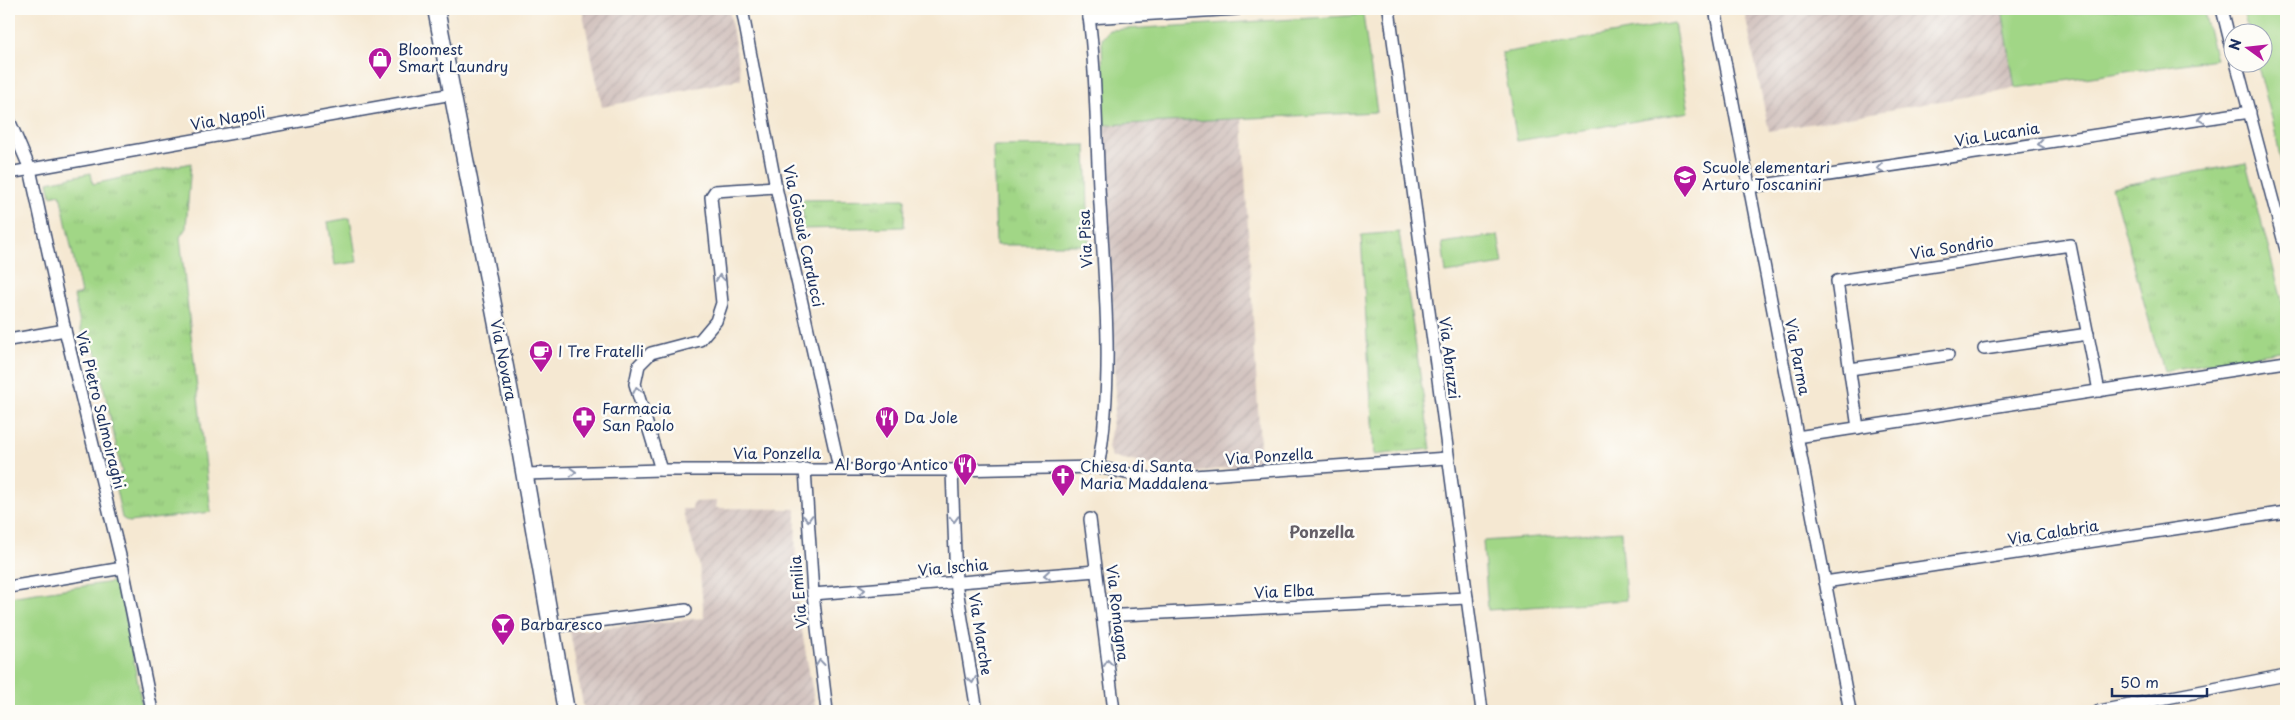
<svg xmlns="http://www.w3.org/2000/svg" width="2295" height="720" font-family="'Playpen Sans',sans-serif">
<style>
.industrial{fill:url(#industrial-furrows)}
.green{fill:#a1d686;stroke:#5e8272}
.park{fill:url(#park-tufts);stroke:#5e8272}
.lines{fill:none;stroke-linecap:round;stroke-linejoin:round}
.street-casing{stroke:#3c4b6f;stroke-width:14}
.secondary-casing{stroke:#3c4b6f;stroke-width:19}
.street{stroke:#fff;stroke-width:11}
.secondary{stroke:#fff;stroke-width:16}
.oneway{stroke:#8d97ae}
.labels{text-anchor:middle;stroke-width:5;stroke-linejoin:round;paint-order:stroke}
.poi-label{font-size:15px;fill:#1b2f5e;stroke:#fdfcf7;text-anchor:start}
.street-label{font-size:15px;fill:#1b2f5e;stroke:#fdfcf7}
.neighbourhood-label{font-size:16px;font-weight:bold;fill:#645f67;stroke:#fdfcf7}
</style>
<defs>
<pattern id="industrial-furrows" width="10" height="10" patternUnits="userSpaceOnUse" patternTransform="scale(1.25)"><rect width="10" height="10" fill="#d0c0bc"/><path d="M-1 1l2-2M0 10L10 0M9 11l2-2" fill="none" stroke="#b2a5a4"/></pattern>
<pattern id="park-tufts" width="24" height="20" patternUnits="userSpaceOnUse" patternTransform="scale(1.25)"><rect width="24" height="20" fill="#a1d686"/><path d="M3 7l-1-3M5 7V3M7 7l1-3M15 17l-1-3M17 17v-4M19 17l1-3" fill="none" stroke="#8ab876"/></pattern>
</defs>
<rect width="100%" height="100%" fill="#fdfcf7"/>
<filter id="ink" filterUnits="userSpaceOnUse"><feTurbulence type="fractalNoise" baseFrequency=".02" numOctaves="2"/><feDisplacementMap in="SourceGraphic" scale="10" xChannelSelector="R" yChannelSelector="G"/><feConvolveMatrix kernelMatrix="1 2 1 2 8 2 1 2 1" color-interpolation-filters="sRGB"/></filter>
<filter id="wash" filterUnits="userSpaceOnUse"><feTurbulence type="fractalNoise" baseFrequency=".0096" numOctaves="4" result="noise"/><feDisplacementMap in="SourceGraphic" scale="20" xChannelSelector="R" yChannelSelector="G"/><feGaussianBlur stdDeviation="1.12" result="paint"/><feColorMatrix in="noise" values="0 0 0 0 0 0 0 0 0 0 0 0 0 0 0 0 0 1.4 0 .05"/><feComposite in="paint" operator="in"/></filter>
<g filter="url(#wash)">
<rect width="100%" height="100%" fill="#f5e8d2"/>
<g class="industrial">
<polygon points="582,9 729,9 741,79 602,107"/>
<polygon points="1744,9 2002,9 2015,88 1769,131"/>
<polygon points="1242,119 1261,463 1191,473 1112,457 1108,448 1116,400 1104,125"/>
<polygon points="717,501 716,508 796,509 795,591 816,711 584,711 570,631 704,618 699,563 682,509 692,509 693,502"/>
</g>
<g class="green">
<polygon points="2002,9 2203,9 2216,59 2015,88"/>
<polygon points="2242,9 2286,9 2286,187 2273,122 2257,63 2262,62 2262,32 2249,32"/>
<polygon points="1363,15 1377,112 1104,125 1102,39 1109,30"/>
<polygon points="1674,23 1689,112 1517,141 1502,53"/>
<polygon points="350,218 357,262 335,265 328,222"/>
<polygon points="1498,235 1503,264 1446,273 1442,243"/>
<polygon points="1621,531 1626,600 1488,610 1483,541"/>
<polygon points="119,581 143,711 9,711 9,597"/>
</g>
<g class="park">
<polygon points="1086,145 1089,245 996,245 993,146"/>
<polygon points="191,163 186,228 180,237 211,512 129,522 122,518 113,475 122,473 96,351 86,353 74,296 81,294 60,194 51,196 48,182 91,173 93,184"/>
<polygon points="2246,163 2286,316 2286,350 2163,371 2112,187"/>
<polygon points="905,199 904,227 799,229 797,220 804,219 802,208 793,210 791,200"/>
<polygon points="1399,232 1431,449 1374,455 1361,235"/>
</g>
</g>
<g filter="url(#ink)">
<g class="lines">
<g class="street-casing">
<g id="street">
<polyline points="742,9 776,187 839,468"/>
<path d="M1088,9C1096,67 1096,128 1099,187C1104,279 1115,376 1098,467"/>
<polyline points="1389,9 1482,711"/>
<polyline points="1715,9 1850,711"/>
<polyline points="2222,9 2232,49"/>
<polyline points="1089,18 1237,9"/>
<polyline points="2236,62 2286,250"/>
<polyline points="9,120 30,169 65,330 123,568 152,711"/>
<polyline points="9,173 452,94"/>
<polyline points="1749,187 2250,112"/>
<polyline points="9,340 65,330"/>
<polyline points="1984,349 2088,334"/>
<polyline points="1850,369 1948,355"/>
<polyline points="1858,428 1837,281 2070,245 2099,391"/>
<polyline points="1797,437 2286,362"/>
<polyline points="805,469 813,594 827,711"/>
<polyline points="661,470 635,384 639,365 651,353 700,340 716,321 722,303 711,197 715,191 776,187"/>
<polyline points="952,470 956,583 977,711"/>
<polyline points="524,474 661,470 952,470 1098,467 1153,479 1447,458"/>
<polyline points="1090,519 1114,711"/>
<polyline points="1825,582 2286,512"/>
<polyline points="9,587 123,568"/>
<polyline points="813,594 1096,571"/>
<polyline points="1102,616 1467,598"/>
<polyline points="551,627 686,610"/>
<polyline points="2099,711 2286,675"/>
</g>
</g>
<g class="secondary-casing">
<polyline id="secondary" points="436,9 512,403 566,711"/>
</g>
<use href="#street" class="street"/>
<use href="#secondary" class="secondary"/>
</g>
<defs><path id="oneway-chevron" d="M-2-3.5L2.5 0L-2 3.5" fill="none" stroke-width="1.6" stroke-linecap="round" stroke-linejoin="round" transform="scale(1.25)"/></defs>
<g class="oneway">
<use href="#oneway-chevron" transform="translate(2201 119) rotate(171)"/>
<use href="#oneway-chevron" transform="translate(2041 144) rotate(171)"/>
<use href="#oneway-chevron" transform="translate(1880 168) rotate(171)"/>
<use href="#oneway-chevron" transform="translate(720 278) rotate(-95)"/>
<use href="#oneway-chevron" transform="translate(637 390) rotate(-103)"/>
<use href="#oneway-chevron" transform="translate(573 472) rotate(-2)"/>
<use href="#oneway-chevron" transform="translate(808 518) rotate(86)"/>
<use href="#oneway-chevron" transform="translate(954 519) rotate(88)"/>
<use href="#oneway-chevron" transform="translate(1047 575) rotate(175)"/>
<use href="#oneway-chevron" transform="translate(862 590) rotate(-4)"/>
<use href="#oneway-chevron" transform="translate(820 663) rotate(-96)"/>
<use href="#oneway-chevron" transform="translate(1108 663) rotate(-97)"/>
<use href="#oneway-chevron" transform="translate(972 680) rotate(81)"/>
</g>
</g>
<defs>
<g id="shop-pin" transform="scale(1.25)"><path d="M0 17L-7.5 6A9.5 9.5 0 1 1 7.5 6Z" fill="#b5179e" stroke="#fdfcf7"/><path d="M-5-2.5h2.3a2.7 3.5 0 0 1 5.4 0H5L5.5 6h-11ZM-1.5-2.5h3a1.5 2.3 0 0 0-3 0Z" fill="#fff"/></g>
<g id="school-pin" transform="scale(1.25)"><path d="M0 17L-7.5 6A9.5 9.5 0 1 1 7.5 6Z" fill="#b5179e" stroke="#fdfcf7"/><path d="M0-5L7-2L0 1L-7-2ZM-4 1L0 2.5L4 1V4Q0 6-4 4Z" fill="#fff"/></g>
<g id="cafe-pin" transform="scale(1.25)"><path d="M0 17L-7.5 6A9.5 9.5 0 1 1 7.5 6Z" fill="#b5179e" stroke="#fdfcf7"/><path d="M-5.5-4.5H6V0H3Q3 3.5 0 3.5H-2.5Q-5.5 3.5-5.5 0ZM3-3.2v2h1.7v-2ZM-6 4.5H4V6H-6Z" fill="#fff"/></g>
<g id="pharmacy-pin" transform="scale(1.25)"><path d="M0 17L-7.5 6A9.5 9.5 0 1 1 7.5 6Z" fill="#b5179e" stroke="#fdfcf7"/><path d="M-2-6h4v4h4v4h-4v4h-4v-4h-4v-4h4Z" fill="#fff"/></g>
<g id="restaurant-pin" transform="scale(1.25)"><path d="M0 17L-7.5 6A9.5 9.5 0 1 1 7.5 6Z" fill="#b5179e" stroke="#fdfcf7"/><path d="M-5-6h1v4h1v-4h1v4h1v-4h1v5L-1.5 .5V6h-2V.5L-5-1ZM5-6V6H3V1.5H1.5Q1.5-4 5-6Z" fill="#fff"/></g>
<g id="church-pin" transform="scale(1.25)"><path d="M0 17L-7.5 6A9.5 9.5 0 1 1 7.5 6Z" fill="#b5179e" stroke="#fdfcf7"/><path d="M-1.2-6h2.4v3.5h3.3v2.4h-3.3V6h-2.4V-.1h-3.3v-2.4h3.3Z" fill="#fff"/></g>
<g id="bar-pin" transform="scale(1.25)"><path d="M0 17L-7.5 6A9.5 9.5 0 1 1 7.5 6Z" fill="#b5179e" stroke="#fdfcf7"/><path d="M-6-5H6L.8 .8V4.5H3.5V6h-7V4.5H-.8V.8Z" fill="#fff"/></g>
</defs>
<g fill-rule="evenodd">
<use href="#shop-pin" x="380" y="59"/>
<use href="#school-pin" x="1685" y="177"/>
<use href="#cafe-pin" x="541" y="352"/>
<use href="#pharmacy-pin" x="584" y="418"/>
<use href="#restaurant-pin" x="887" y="418"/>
<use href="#restaurant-pin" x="965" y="465"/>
<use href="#church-pin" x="1063" y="476"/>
<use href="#bar-pin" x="503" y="625"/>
</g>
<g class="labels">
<g class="poi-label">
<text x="398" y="55">Bloomest<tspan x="398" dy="17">Smart Laundry</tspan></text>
<text x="1702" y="173">Scuole elementari<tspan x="1702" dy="17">Arturo Toscanini</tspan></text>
<text x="558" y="357">I Tre Fratelli</text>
<text x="602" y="414">Farmacia<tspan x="602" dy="17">San Paolo</tspan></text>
<text x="904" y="423">Da Jole</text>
<text x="948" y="470" text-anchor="end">Al Borgo Antico</text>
<text x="1080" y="472">Chiesa di Santa<tspan x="1080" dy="17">Maria Maddalena</tspan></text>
<text x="520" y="630">Barbaresco</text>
</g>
<g class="street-label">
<text transform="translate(228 119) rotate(-10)" y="5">Via Napoli</text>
<text transform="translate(1997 135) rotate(-9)" y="5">Via Lucania</text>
<text transform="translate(803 236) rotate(78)" y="5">Via Giosuè Carducci</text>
<text transform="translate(1086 239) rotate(-93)" y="5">Via Pisa</text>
<text transform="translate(1952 248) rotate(-9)" y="5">Via Sondrio</text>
<text transform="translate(1797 357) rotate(79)" y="5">Via Parma</text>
<text transform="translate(1449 358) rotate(83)" y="5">Via Abruzzi</text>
<text transform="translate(503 360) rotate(79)" y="5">Via Novara</text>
<text transform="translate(100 410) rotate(76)" y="5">Via Pietro Salmoiraghi</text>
<text x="777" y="459">Via Ponzella</text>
<text transform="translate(1269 457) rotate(-4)" y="5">Via Ponzella</text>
<text transform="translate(2053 533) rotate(-9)" y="5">Via Calabria</text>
<text transform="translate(953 568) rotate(-5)" y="5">Via Ischia</text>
<text transform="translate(799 592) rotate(-95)" y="5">Via Emilia</text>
<text transform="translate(1284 592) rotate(-3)" y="5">Via Elba</text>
<text transform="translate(1117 613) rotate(83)" y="5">Via Romagna</text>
<text transform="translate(980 634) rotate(81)" y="5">Via Marche</text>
</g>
<g class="neighbourhood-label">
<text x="1322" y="538">Ponzella</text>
</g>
</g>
<rect width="2295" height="720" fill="none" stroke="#fdfcf7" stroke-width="30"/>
<g transform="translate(2248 48) rotate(285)"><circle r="24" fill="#fdfcf7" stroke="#a3aaba"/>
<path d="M0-4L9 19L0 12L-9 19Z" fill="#b5179e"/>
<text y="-8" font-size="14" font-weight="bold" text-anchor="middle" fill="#1b2f5e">N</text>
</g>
<path d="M2112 688v8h95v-8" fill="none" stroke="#1b2f5e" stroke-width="2.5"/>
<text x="2120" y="688" font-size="15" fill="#1b2f5e" stroke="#fdfcf7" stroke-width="4" paint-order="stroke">50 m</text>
</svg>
